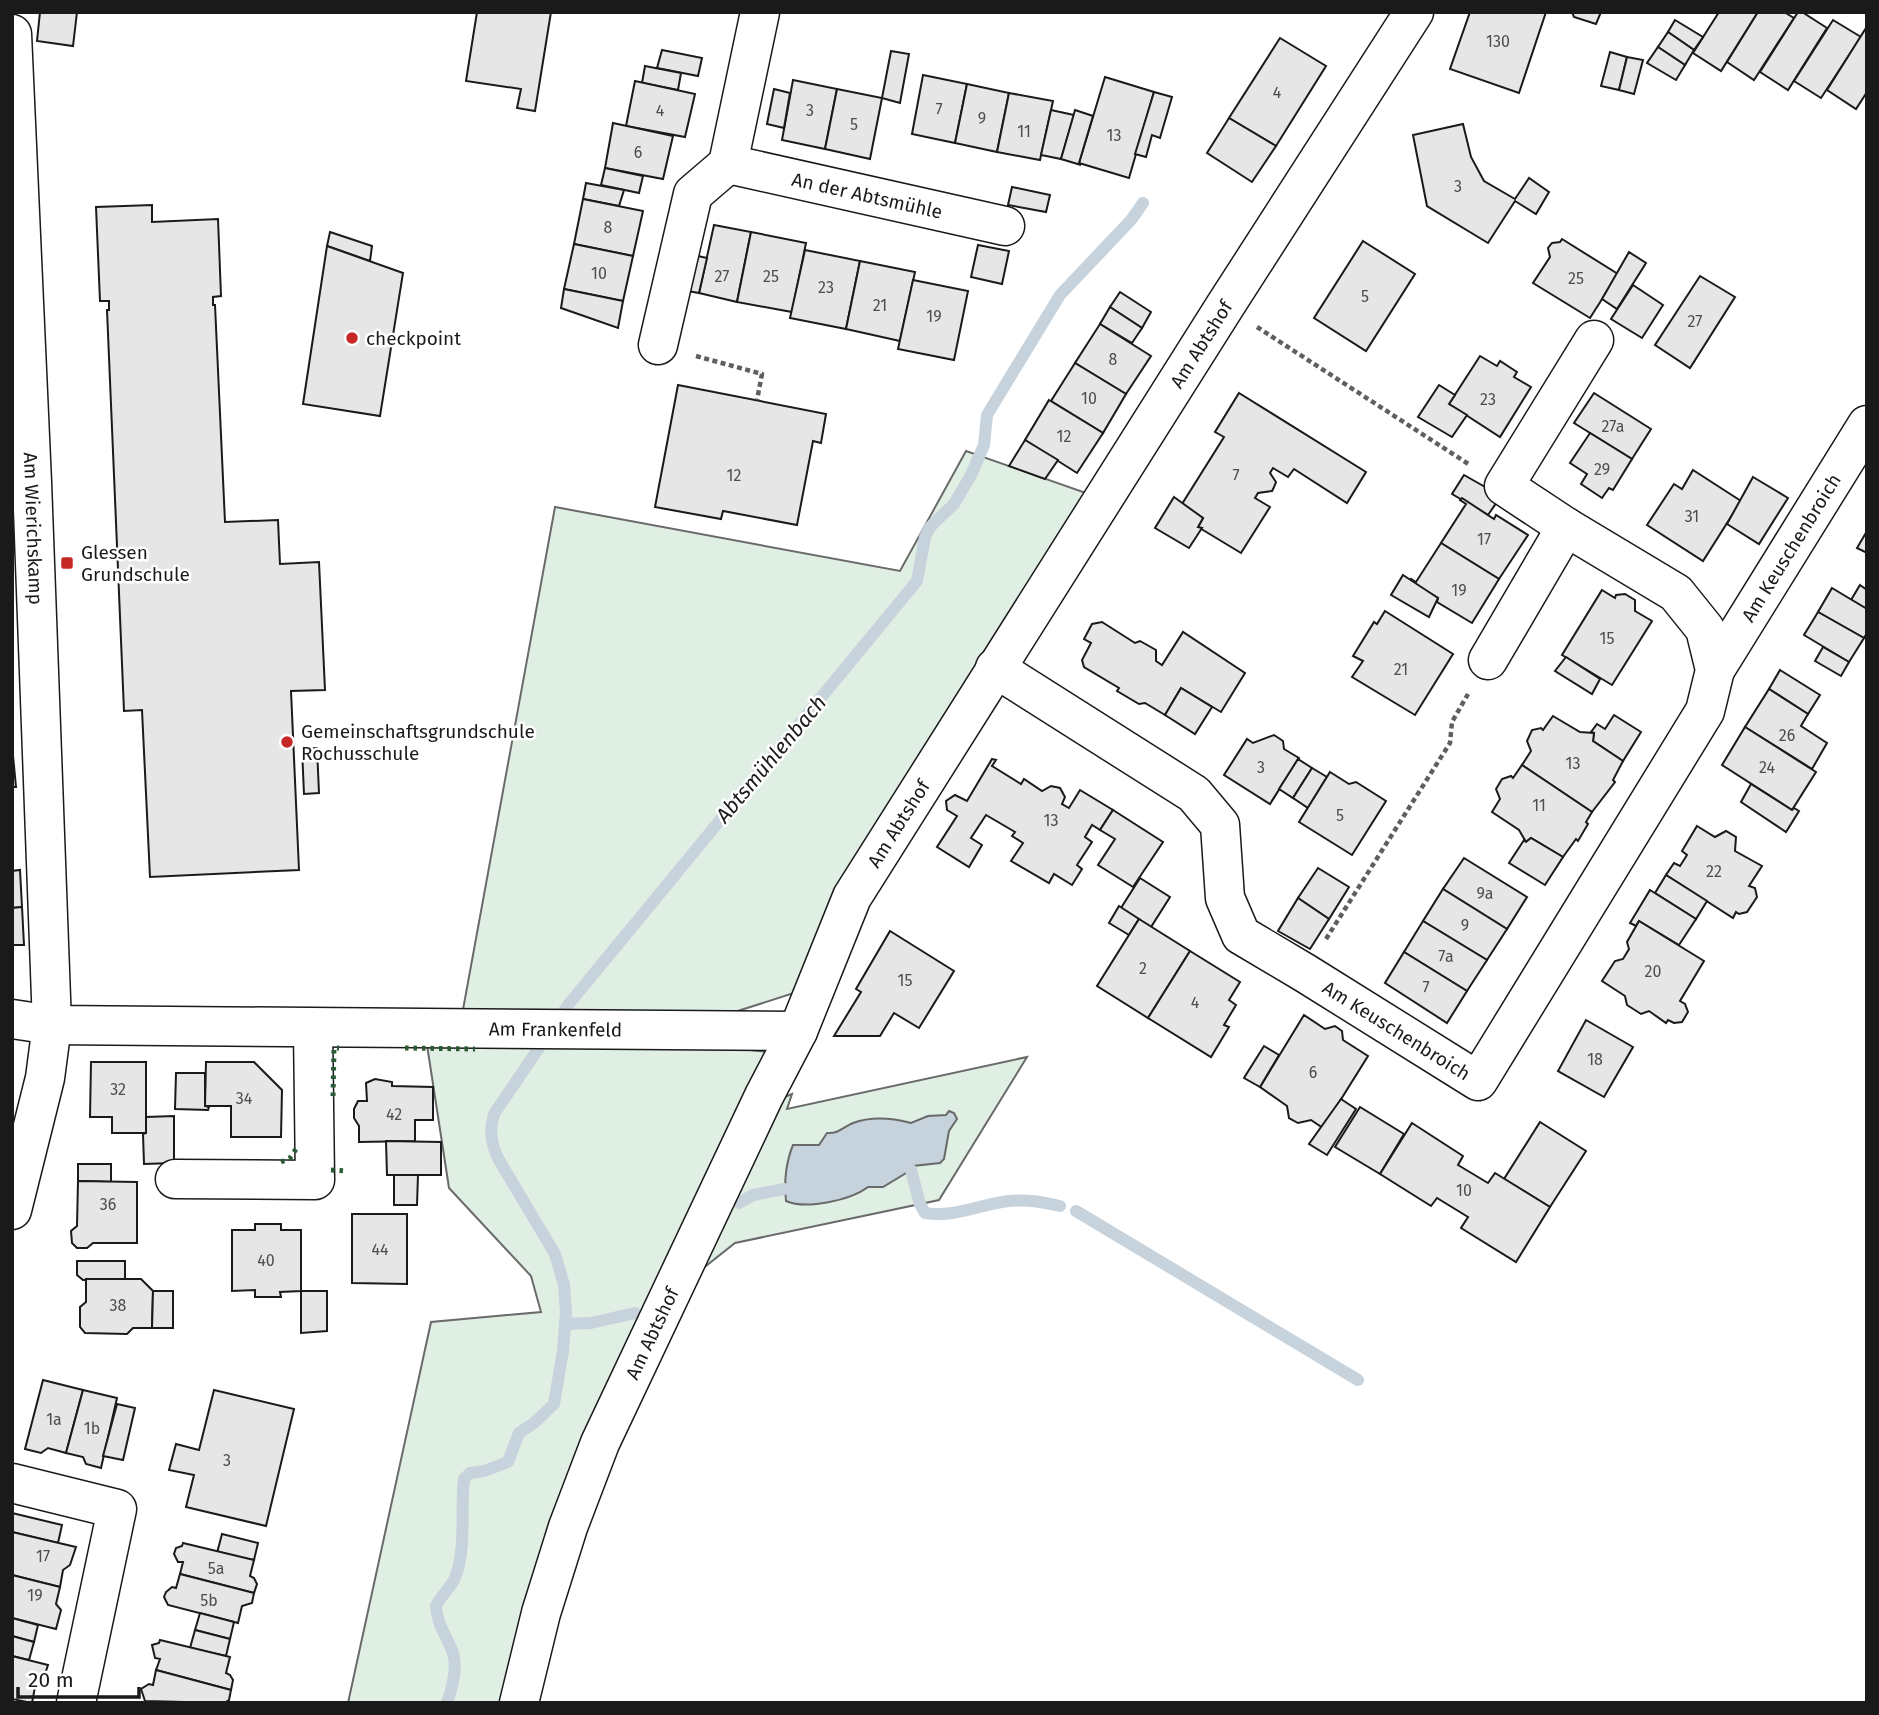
<svg xmlns="http://www.w3.org/2000/svg" width="1879" height="1715" font-family="'Fira Sans',sans-serif">
<style>
.green{fill:#e0efe3;stroke:#6a6a6a;stroke-width:2}
.water{fill:#c6d2dc;stroke:#6a6a6a;stroke-width:2}
.lines{fill:none;stroke-linecap:round;stroke-linejoin:round}
.stream{stroke:#c6d2dc;stroke-width:12}
.building{fill:#e6e6e6;stroke:#1a1a1a;stroke-width:2}
.minor-casing{stroke:#1a1a1a;stroke-width:41}
.path{stroke:#5f5f5f;stroke-width:4.5;stroke-dasharray:5 3.5;stroke-linecap:butt}
.minor{stroke:#fff;stroke-width:38}
.hedge{stroke:#2b5a34;stroke-width:5;stroke-dasharray:3.5 5;stroke-linecap:butt}
.poi-dot{fill:#c62828;stroke:#fff;stroke-width:2.5}
.labels{text-anchor:middle;stroke-width:5;stroke-linejoin:round;paint-order:stroke}
.number-label{font-size:16px;fill:#4d4d4d}
.street-label{font-size:19px;fill:#1a1a1a;stroke:#fff}
.poi-label{font-size:19px;fill:#1a1a1a;stroke:#fff;text-anchor:start}
.water-label{font-size:21px;font-style:italic;fill:#1a1a1a;stroke:#fff}
</style>
<rect width="100%" height="100%" fill="#fff"/>
<g class="green">
<polygon points="966,451 1086,493 794,993 722,1016 462,1015 555,507 900,571"/>
<polygon points="427,1045 712,1046 769,1052 512,1703 348,1703 431,1322 541,1312 531,1276 449,1188"/>
<polygon points="1027,1057 939,1200 735,1243 687,1281 772,1102 792,1094 787,1109"/>
</g>
<path class="water" d="M949,1111L954,1113L957,1119L949,1131L944,1159L940,1163L913,1166L911,1170L883,1187H868C851,1200 806,1210 786,1201C784,1182 786,1162 793,1145H819L827,1133C839,1134 843,1127 853,1123C872,1116 892,1118 911,1123L928,1116L946,1115Z"/>
<g class="lines">
<g class="stream">
<path d="M911,1170L920,1204L925,1213C954,1218 981,1204 1009,1201C1027,1199 1042,1202 1060,1206"/>
<polyline points="739,1203 753,1195 784,1189"/>
<polyline points="1076,1211 1358,1380"/>
<polyline points="565,1324 591,1323 635,1313"/>
<path d="M447,1703C453,1686 459,1664 451,1648C444,1632 437,1623 436,1606C441,1595 450,1589 455,1578C467,1546 460,1512 464,1479L470,1473L484,1471L508,1462L519,1433L534,1423L554,1404L563,1351L566,1312L564,1285L555,1254L499,1160C491,1144 489,1131 494,1114L568,1005L917,581L925,537L930,527L954,504L971,475L984,445L987,415L1060,295L1131,220L1143,203"/>
</g>
</g>
<g class="building">
<polygon points="40,12 77,12 73,46 37,41"/>
<polygon points="477,12 551,12 535,111 517,108 521,89 466,81"/>
<polygon points="1470,12 1546,12 1519,93 1450,69"/>
<polygon points="1572,12 1601,12 1596,24 1574,17"/>
<polygon points="1719,12 1758,12 1721,71 1693,53"/>
<polygon points="1758,12 1784,12 1794,18 1754,80 1727,62"/>
<polygon points="1798,12 1802,12 1827,28 1788,90 1760,72"/>
<polygon points="1675,20 1703,37 1694,50 1668,32"/>
<polygon points="1833,20 1861,37 1821,98 1794,81"/>
<polygon points="1866,28 1867,92 1856,109 1827,90"/>
<polygon points="1668,32 1694,50 1685,65 1658,47"/>
<polygon points="1280,38 1326,66 1276,146 1229,118"/>
<polygon points="1658,47 1685,65 1676,80 1647,63"/>
<polygon points="662,50 702,58 698,76 657,68"/>
<polygon points="891,51 909,54 900,103 882,98"/>
<polygon points="1610,52 1627,57 1619,90 1601,86"/>
<polygon points="1627,57 1643,60 1634,94 1619,90"/>
<polygon points="645,66 681,73 678,90 642,83"/>
<polygon points="923,75 967,84 955,143 912,134"/>
<polygon points="1105,77 1154,92 1129,178 1079,163"/>
<polygon points="793,80 837,89 825,149 782,140"/>
<polygon points="635,81 695,94 685,137 626,126"/>
<polygon points="967,84 1009,93 997,152 955,143"/>
<polygon points="774,89 790,93 784,128 767,124"/>
<polygon points="837,89 882,98 870,159 825,149"/>
<polygon points="1154,92 1172,97 1160,138 1152,135 1146,157 1135,154"/>
<polygon points="1009,93 1053,101 1040,160 997,152"/>
<polygon points="1051,110 1074,115 1061,159 1041,155"/>
<polygon points="1075,110 1093,116 1079,163 1081,165 1061,159"/>
<polygon points="1229,118 1276,146 1252,182 1207,153"/>
<polygon points="613,123 673,136 663,179 605,168"/>
<polygon points="1463,124 1471,157 1484,181 1515,199 1529,178 1549,192 1536,214 1515,201 1488,243 1427,206 1413,135"/>
<polygon points="605,168 643,176 639,193 601,185"/>
<polygon points="586,183 624,190 619,206 583,199"/>
<polygon points="1012,187 1050,195 1046,212 1008,205"/>
<polygon points="583,199 643,211 633,256 574,244"/>
<polygon points="152,205 152,222 218,219 221,296 213,297 213,305 215,305 225,522 278,520 280,564 319,562 325,690 291,691 299,870 150,877 142,710 124,711 107,310 109,310 109,301 100,301 96,207"/>
<polygon points="714,225 751,232 737,302 699,293"/>
<polygon points="330,232 372,246 370,261 327,246"/>
<polygon points="751,232 806,243 792,312 737,302"/>
<polygon points="1562,239 1618,274 1590,318 1533,283 1550,257 1548,248 1552,243 1560,242"/>
<polygon points="1363,241 1415,274 1366,351 1314,318"/>
<polygon points="574,244 633,256 623,301 564,289"/>
<polygon points="978,245 1009,251 1002,284 971,277"/>
<polygon points="327,246 403,273 380,416 303,404"/>
<polygon points="805,250 860,261 846,329 790,318"/>
<polygon points="1629,252 1646,263 1617,309 1602,299"/>
<polygon points="689,254 707,258 699,293 682,290"/>
<polygon points="860,261 915,272 900,341 846,329"/>
<polygon points="1700,276 1735,297 1690,368 1655,345"/>
<polygon points="913,280 968,291 954,360 898,349"/>
<polygon points="1633,285 1663,305 1642,338 1611,319"/>
<polygon points="564,289 623,301 618,328 561,308"/>
<polygon points="1120,292 1151,312 1142,328 1110,307"/>
<polygon points="1110,307 1142,328 1132,343 1100,324"/>
<polygon points="1100,324 1151,356 1126,394 1075,363"/>
<polygon points="1480,356 1497,366 1500,361 1517,372 1514,377 1531,387 1500,437 1449,404"/>
<polygon points="1075,363 1126,394 1103,433 1051,401"/>
<polygon points="678,385 826,414 821,443 813,441 797,525 723,511 721,519 655,507"/>
<polygon points="1439,385 1455,395 1449,404 1467,415 1452,437 1418,417"/>
<polygon points="1239,393 1366,472 1347,503 1294,469 1288,477 1273,468 1270,473 1276,482 1274,487 1272,491 1258,493 1255,498 1270,507 1241,553 1198,527 1203,518 1182,504 1224,437 1215,432"/>
<polygon points="1594,393 1651,429 1632,459 1574,423"/>
<polygon points="1049,400 1103,433 1077,473 1025,440"/>
<polygon points="1590,433 1632,459 1613,490 1609,488 1602,498 1581,484 1587,474 1570,463"/>
<polygon points="1025,440 1058,460 1045,479 1009,466"/>
<polygon points="1693,470 1741,501 1703,561 1647,525 1674,484 1682,489"/>
<polygon points="1464,475 1501,496 1488,515 1452,494"/>
<polygon points="1753,477 1788,498 1759,544 1727,524"/>
<polygon points="1174,497 1203,518 1198,527 1202,528 1189,548 1155,528"/>
<polygon points="1462,498 1494,519 1496,515 1528,535 1499,579 1441,543 1466,504 1460,500"/>
<polygon points="1867,531 1867,553 1857,548"/>
<polygon points="1441,543 1499,579 1472,623 1437,602 1438,598 1410,581 1411,579 1416,582"/>
<polygon points="1403,575 1438,598 1429,617 1391,595"/>
<polygon points="1860,585 1867,590 1867,609 1851,600"/>
<polygon points="1832,588 1867,609 1867,633 1864,638 1818,612"/>
<polygon points="1602,590 1615,598 1616,595 1625,594 1635,600 1635,611 1652,621 1612,685 1562,655"/>
<polygon points="1385,611 1453,654 1415,715 1352,677 1363,661 1353,656 1374,622 1377,624"/>
<polygon points="1818,612 1864,638 1849,662 1804,635"/>
<polygon points="1102,622 1135,643 1140,641 1156,650 1156,661 1162,665 1183,632 1245,673 1221,712 1181,688 1165,715 1145,703 1139,704 1117,691 1119,688 1084,667 1082,660 1091,643 1084,639 1092,624"/>
<polygon points="1823,647 1849,662 1841,676 1815,661"/>
<polygon points="1566,657 1600,679 1592,694 1555,671"/>
<polygon points="1780,670 1820,695 1808,714 1769,689"/>
<polygon points="1181,688 1212,707 1195,734 1165,715"/>
<polygon points="1769,689 1808,714 1801,726 1827,743 1812,769 1745,727"/>
<polygon points="1614,715 1641,732 1623,761 1593,741 1594,733 1591,732 1597,724 1605,729"/>
<polygon points="1553,716 1580,732 1594,733 1593,741 1623,761 1613,780 1615,782 1592,812 1522,765 1531,751 1527,741 1532,730 1541,728 1543,730"/>
<polygon points="1745,727 1816,772 1792,810 1722,765"/>
<polygon points="1274,735 1283,741 1284,749 1299,758 1270,804 1224,775 1247,739 1253,743"/>
<polygon points="12,745 16,787 12,787"/>
<polygon points="317,748 319,793 304,794 302,749"/>
<polygon points="992,759 996,760 992,766 1021,784 1024,779 1042,791 1051,786 1060,788 1065,797 1062,804 1069,808 1080,790 1113,810 1100,830 1092,825 1085,837 1092,842 1077,865 1082,869 1072,885 1054,874 1049,883 1011,861 1023,843 1012,836 1015,832 986,815 971,838 982,845 969,867 937,847 957,816 947,810 946,801 955,795 967,801"/>
<polygon points="1298,759 1312,768 1293,798 1279,789"/>
<polygon points="1522,765 1592,812 1586,822 1588,824 1578,841 1576,839 1563,857 1531,838 1526,842 1519,830 1492,812 1500,799 1496,789 1502,779 1511,776 1513,778"/>
<polygon points="1312,768 1327,777 1308,808 1293,798"/>
<polygon points="1330,772 1349,784 1356,782 1386,801 1352,855 1299,822"/>
<polygon points="1751,784 1792,810 1794,808 1799,811 1786,832 1741,802"/>
<polygon points="1113,810 1163,842 1133,887 1098,865 1115,839 1100,830"/>
<polygon points="1697,826 1715,837 1726,831 1736,837 1735,851 1762,866 1749,886 1755,888 1757,897 1747,912 1739,914 1736,912 1733,918 1666,875 1674,863 1680,866 1687,855 1682,851"/>
<polygon points="1531,838 1563,857 1545,885 1509,863 1524,840 1526,842"/>
<polygon points="1464,858 1527,897 1507,929 1443,889"/>
<polygon points="1318,868 1349,887 1329,919 1298,898"/>
<polygon points="20,870 22,907 12,908 12,871"/>
<polygon points="1666,875 1707,901 1696,919 1655,893"/>
<polygon points="1140,878 1170,897 1151,927 1121,908"/>
<polygon points="1443,889 1507,929 1487,960 1423,921"/>
<polygon points="1650,890 1696,919 1679,945 1639,921 1636,926 1630,923"/>
<polygon points="1298,898 1329,919 1310,949 1278,931"/>
<polygon points="1119,906 1139,919 1129,935 1109,923"/>
<polygon points="22,907 24,945 12,945 12,908"/>
<polygon points="1139,919 1190,951 1148,1018 1097,986"/>
<polygon points="1423,921 1487,960 1467,991 1404,952"/>
<polygon points="1639,921 1704,961 1680,1001 1685,1004 1688,1012 1682,1022 1674,1023 1668,1020 1666,1023 1649,1011 1641,1014 1627,1005 1625,996 1602,981 1615,961 1623,959 1629,949 1627,942"/>
<polygon points="890,931 954,971 919,1028 894,1013 880,1036 834,1036 861,992 856,989"/>
<polygon points="1190,951 1240,982 1229,1000 1236,1005 1224,1025 1229,1027 1211,1057 1148,1018"/>
<polygon points="1404,952 1467,991 1447,1023 1385,983"/>
<polygon points="1304,1015 1325,1029 1335,1026 1342,1031 1343,1040 1368,1056 1323,1128 1311,1120 1298,1123 1289,1118 1287,1106 1260,1087"/>
<polygon points="1586,1020 1633,1047 1604,1097 1558,1071"/>
<polygon points="1264,1046 1279,1055 1260,1087 1244,1078"/>
<polygon points="91,1062 146,1062 146,1133 112,1133 112,1117 90,1117"/>
<polygon points="206,1062 254,1062 282,1090 281,1137 231,1137 231,1106 205,1106"/>
<polygon points="176,1073 205,1073 205,1106 209,1107 208,1110 175,1109"/>
<polygon points="375,1079 392,1082 392,1086 433,1087 433,1120 415,1120 415,1141 359,1142 359,1126 354,1118 354,1109 358,1101 367,1101 366,1083"/>
<polygon points="1341,1099 1356,1109 1327,1155 1309,1144"/>
<polygon points="1360,1107 1404,1134 1380,1174 1335,1147"/>
<polygon points="174,1116 174,1163 144,1164 143,1134 146,1133 146,1117"/>
<polygon points="1540,1122 1586,1151 1550,1207 1504,1179"/>
<polygon points="1412,1123 1463,1156 1458,1165 1488,1183 1495,1173 1550,1207 1516,1262 1461,1228 1468,1217 1437,1198 1431,1206 1380,1174"/>
<polygon points="386,1141 441,1142 441,1175 387,1175"/>
<polygon points="78,1164 111,1164 111,1182 78,1181"/>
<polygon points="394,1175 418,1175 417,1205 394,1205"/>
<polygon points="78,1181 137,1182 137,1243 93,1243 87,1248 77,1248 72,1243 71,1231 77,1226"/>
<polygon points="352,1214 407,1214 407,1284 352,1283"/>
<polygon points="255,1224 281,1224 281,1230 301,1230 301,1291 280,1292 281,1297 255,1297 255,1290 232,1291 232,1230 255,1230"/>
<polygon points="77,1261 125,1261 125,1279 83,1280 77,1275"/>
<polygon points="86,1279 141,1279 153,1291 152,1328 133,1328 127,1334 85,1333 80,1327 80,1307 86,1302"/>
<polygon points="153,1291 173,1291 173,1328 152,1328"/>
<polygon points="301,1291 327,1291 327,1331 301,1333"/>
<polygon points="43,1380 83,1390 66,1453 48,1448 41,1453 25,1449"/>
<polygon points="83,1390 117,1398 101,1468 86,1464 83,1457 66,1453"/>
<polygon points="214,1390 294,1409 266,1526 186,1507 194,1475 169,1470 176,1444 199,1450"/>
<polygon points="117,1404 135,1408 123,1460 103,1456"/>
<polygon points="12,1513 62,1525 58,1543 12,1532"/>
<polygon points="12,1532 76,1547 70,1565 63,1570 60,1587 12,1575"/>
<polygon points="222,1534 258,1543 254,1560 217,1553"/>
<polygon points="183,1543 254,1560 250,1576 254,1578 257,1584 254,1593 180,1574 183,1562 178,1562 174,1554 176,1548 182,1546"/>
<polygon points="180,1574 254,1593 252,1603 242,1606 238,1623 168,1605 164,1597 166,1592 172,1587 176,1588"/>
<polygon points="12,1575 60,1587 56,1604 61,1610 56,1629 12,1618"/>
<polygon points="200,1613 234,1622 230,1639 195,1630"/>
<polygon points="12,1618 38,1625 34,1642 12,1636"/>
<polygon points="195,1630 230,1639 226,1656 190,1648"/>
<polygon points="12,1636 34,1642 29,1660 12,1656"/>
<polygon points="160,1640 230,1657 226,1673 230,1675 233,1680 231,1690 156,1670 160,1659 155,1658 152,1645 159,1643"/>
<polygon points="12,1656 48,1665 42,1683 35,1687 32,1703 12,1699"/>
<polygon points="156,1670 231,1690 229,1700 224,1703 145,1701 141,1689 149,1684 153,1685"/>
</g>
<g class="lines">
<g class="minor-casing">
<g id="minor">
<path id="s1" d="M760,12L728,164L1005,226"/>
<path id="s2" d="M12,34L32,482L52,1025L45,1078L12,1210"/>
<polyline points="658,345 693,194 728,164"/>
<polyline points="1488,660 1566,527"/>
<path id="s3" d="M995,668L1194,794L1220,825L1225,898L1241,935L1305,973L1478,1081L1705,711L1715,670L1705,629L1676,593L1566,527L1504,486L1594,340"/>
<path id="s4" d="M1715,670L1867,425"/>
<path id="s5" d="M12,1019L52,1025L798,1031"/>
<polyline points="175,1179 315,1180 313,1029"/>
<polyline points="12,1483 117,1509 76,1703"/>
<path id="s6" d="M519,1703L541,1613L568,1527L600,1443L764,1096L798,1031L852,897L1225,306L1414,12"/>
</g>
</g>
<g class="path">
<polyline points="1257,327 1470,465"/>
<polyline points="696,356 762,374 757,400"/>
<polyline points="1326,939 1450,743 1452,722 1468,694"/>
</g>
<use href="#minor" class="minor"/>
<g class="hedge">
<polyline points="405,1048 475,1049"/>
<polyline points="333,1096 334,1048 339,1048"/>
<polyline points="281,1162 290,1158 298,1146"/>
<polyline points="331,1170 345,1171"/>
</g>
</g>
<g class="poi-dot">
<circle cx="352" cy="338" r="7"/>
<rect x="60" y="556" width="14" height="14" rx="3.5"/>
<circle cx="287" cy="742" r="7"/>
</g>
<g class="labels">
<g class="number-label">
<text x="1498" y="47">130</text>
<text x="1277" y="98">4</text>
<text x="939" y="115">7</text>
<text x="660" y="116">4</text>
<text x="810" y="116">3</text>
<text x="982" y="124">9</text>
<text x="854" y="130">5</text>
<text x="1024" y="137">11</text>
<text x="1114" y="141">13</text>
<text x="638" y="158">6</text>
<text x="1458" y="192">3</text>
<text x="608" y="233">8</text>
<text x="599" y="279">10</text>
<text x="722" y="282">27</text>
<text x="771" y="282">25</text>
<text x="1576" y="284">25</text>
<text x="826" y="293">23</text>
<text x="1365" y="302">5</text>
<text x="880" y="311">21</text>
<text x="934" y="322">19</text>
<text x="1695" y="327">27</text>
<text x="1113" y="365">8</text>
<text x="1089" y="404">10</text>
<text x="1488" y="405">23</text>
<text x="1613" y="432">27a</text>
<text x="1064" y="442">12</text>
<text x="1602" y="475">29</text>
<text x="734" y="481">12</text>
<text x="1236" y="481">7</text>
<text x="1692" y="522">31</text>
<text x="1484" y="545">17</text>
<text x="1459" y="596">19</text>
<text x="1607" y="644">15</text>
<text x="1401" y="675">21</text>
<text x="1787" y="741">26</text>
<text x="1573" y="769">13</text>
<text x="1261" y="773">3</text>
<text x="1767" y="773">24</text>
<text x="1539" y="811">11</text>
<text x="1340" y="821">5</text>
<text x="1051" y="826">13</text>
<text x="1714" y="877">22</text>
<text x="1485" y="899">9a</text>
<text x="1465" y="931">9</text>
<text x="1446" y="962">7a</text>
<text x="1143" y="974">2</text>
<text x="1653" y="977">20</text>
<text x="905" y="986">15</text>
<text x="1426" y="993">7</text>
<text x="1195" y="1008">4</text>
<text x="1595" y="1065">18</text>
<text x="1313" y="1078">6</text>
<text x="118" y="1095">32</text>
<text x="244" y="1104">34</text>
<text x="394" y="1120">42</text>
<text x="1464" y="1196">10</text>
<text x="108" y="1210">36</text>
<text x="380" y="1255">44</text>
<text x="266" y="1266">40</text>
<text x="118" y="1311">38</text>
<text x="54" y="1425">1a</text>
<text x="92" y="1434">1b</text>
<text x="227" y="1466">3</text>
<text x="43" y="1562">17</text>
<text x="216" y="1574">5a</text>
<text x="35" y="1601">19</text>
<text x="209" y="1606">5b</text>
</g>
<g class="street-label">
<text dy="7" stroke="none"><textPath href="#s1" startOffset="298">An der Abtsmühle</textPath></text>
<text dy="7" stroke="none"><textPath href="#s6" startOffset="1528">Am Abtshof</textPath></text>
<text dy="7" stroke="none"><textPath href="#s2" startOffset="495">Am Wierichskamp</textPath></text>
<text dy="7" stroke="none"><textPath href="#s4" startOffset="144">Am Keuschenbroich</textPath></text>
<text dy="7" stroke="none"><textPath href="#s6" startOffset="961">Am Abtshof</textPath></text>
<text dy="7" stroke="none"><textPath href="#s5" startOffset="544">Am Frankenfeld</textPath></text>
<text dy="7" stroke="none"><textPath href="#s3" startOffset="572">Am Keuschenbroich</textPath></text>
<text dy="7" stroke="none"><textPath href="#s6" startOffset="394">Am Abtshof</textPath></text>
</g>
<g class="poi-label">
<text x="366" y="345">checkpoint</text>
<text x="81" y="559">Glessen<tspan x="81" dy="22">Grundschule</tspan></text>
<text x="301" y="738">Gemeinschaftsgrundschule<tspan x="301" dy="22">Rochusschule</tspan></text>
</g>
<g class="water-label">
<text transform="translate(771 759) rotate(-50)" y="7">Abtsmühlenbach</text>
</g>
</g>
<rect width="1879" height="1715" fill="none" stroke="#1a1a1a" stroke-width="28"/>
<path d="M18 1687v10h121v-10" fill="none" stroke="#1a1a1a" stroke-width="3.5"/>
<text x="28" y="1687" font-size="21" fill="#1a1a1a" stroke="#ffffff" stroke-width="5" paint-order="stroke">20 m</text>
</svg>
